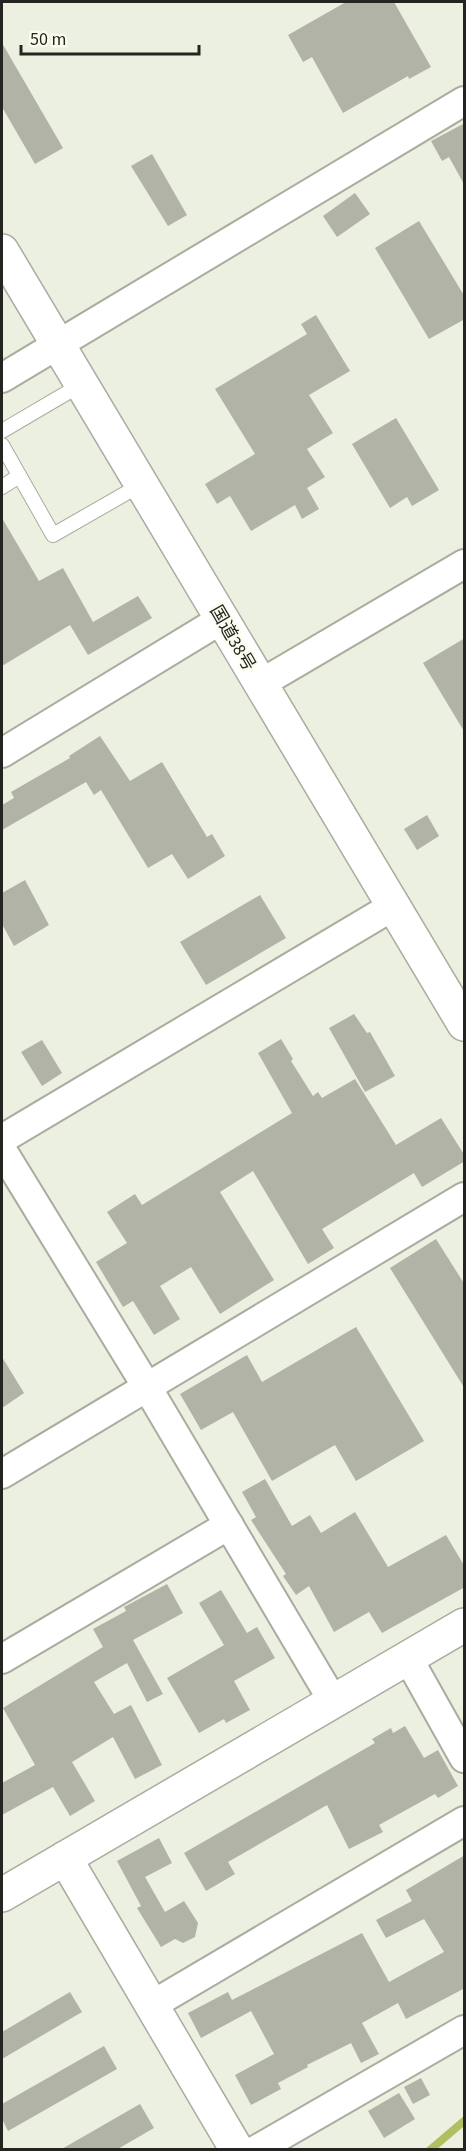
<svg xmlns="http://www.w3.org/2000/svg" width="466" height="2151" font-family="'Source Sans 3','Noto Sans JP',sans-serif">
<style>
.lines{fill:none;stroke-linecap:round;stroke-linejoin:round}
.stream{stroke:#b1bf62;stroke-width:8}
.building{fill:#b0b3a5}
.service-casing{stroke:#a9ac9e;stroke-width:16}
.minor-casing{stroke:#a9ac9e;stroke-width:32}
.tertiary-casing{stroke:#a9ac9e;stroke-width:36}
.trunk-casing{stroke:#a9ac9e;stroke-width:36}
.service{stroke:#fff;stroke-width:14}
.minor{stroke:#fff;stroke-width:28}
.tertiary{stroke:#fff;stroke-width:33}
.trunk{stroke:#fff;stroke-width:33}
.labels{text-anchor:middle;stroke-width:4.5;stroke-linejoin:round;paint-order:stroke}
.street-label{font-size:18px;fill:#242520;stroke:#fafdee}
</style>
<rect width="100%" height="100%" fill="#ecf0e1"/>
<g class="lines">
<polyline class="stream" points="430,2150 464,2121"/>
</g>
<g class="building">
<polygon points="346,2 394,2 431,67 409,79 408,76 343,113 312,57 303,62 288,35"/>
<polygon points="2,43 63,148 35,164 2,107"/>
<polygon points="465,123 465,186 449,157 442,161 431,141"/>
<polygon points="152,154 187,215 168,226 131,166"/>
<polygon points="355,193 370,214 337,237 323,216"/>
<polygon points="419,221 465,297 465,319 429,339 375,248"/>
<polygon points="316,315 350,371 309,395 333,433 307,449 325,477 307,488 319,509 302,519 295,505 251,531 230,496 217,504 205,484 255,454 215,389 307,334 301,324"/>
<polygon points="396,418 439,490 412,506 407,497 390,508 352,444"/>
<polygon points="2,518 39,581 63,568 93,622 138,596 152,618 88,655 70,625 2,666"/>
<polygon points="465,638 465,733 423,663"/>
<polygon points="100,736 130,781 162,762 207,837 212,834 225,856 188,879 172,854 148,868 101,790 94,795 86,782 2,830 2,805 14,798 11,792 70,758 69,756"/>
<polygon points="427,815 439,836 417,850 404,829"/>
<polygon points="25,880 49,925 14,946 2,924 2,893"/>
<polygon points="260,895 286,938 206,985 180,942"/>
<polygon points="354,1014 367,1033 370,1032 395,1076 365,1092 329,1028"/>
<polygon points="281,1039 293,1059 291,1061 313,1096 318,1092 322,1098 355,1079 396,1145 441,1118 465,1156 465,1161 422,1187 414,1173 322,1229 334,1248 308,1264 253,1171 220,1192 274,1280 220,1314 191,1267 160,1286 180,1319 154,1335 133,1301 123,1307 96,1262 127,1243 107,1212 135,1194 142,1205 292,1113 258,1053"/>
<polygon points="42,1040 62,1073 42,1086 21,1052"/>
<polygon points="436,1239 465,1285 465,1389 390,1268"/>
<polygon points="356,1327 424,1441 356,1481 335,1445 272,1481 233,1412 201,1430 180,1394 247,1355 262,1382"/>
<polygon points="2,1357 24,1393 2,1408"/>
<polygon points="265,1479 292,1526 310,1515 321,1533 355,1512 388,1567 446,1535 465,1567 465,1587 382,1633 369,1612 334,1632 309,1586 296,1595 283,1576 286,1574 251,1520 256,1517 242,1492"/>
<polygon points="167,1584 183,1613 133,1640 163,1694 147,1702 127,1663 94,1682 114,1714 131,1705 162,1765 135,1779 113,1737 72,1762 95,1801 70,1816 53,1787 2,1815 2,1783 35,1765 3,1708 103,1647 93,1629 126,1611 124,1607"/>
<polygon points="221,1590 247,1633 257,1627 275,1658 234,1681 250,1710 226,1723 224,1719 199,1733 167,1678 224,1645 199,1603"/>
<polygon points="405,1726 424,1758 438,1750 458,1786 438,1798 435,1794 379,1825 383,1832 349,1849 327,1805 228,1862 235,1874 206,1891 184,1853 375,1743 372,1739 391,1728 393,1733"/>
<polygon points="159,1838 172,1863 145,1877 165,1912 184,1901 198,1923 195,1937 183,1943 175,1939 161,1947 137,1908 141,1906 117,1861"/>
<polygon points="465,1855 465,1988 406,2019 398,2003 362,2023 379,2054 361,2063 351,2043 307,2065 308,2067 278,2083 281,2089 251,2105 235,2075 274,2054 251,2011 201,2038 188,2013 228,1992 232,2000 362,1933 389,1982 444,1952 424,1919 386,1938 376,1920 412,1901 406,1890"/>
<polygon points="70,1992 82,2012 2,2059 2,2032"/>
<polygon points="104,2046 117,2069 8,2131 2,2119 2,2104"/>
<polygon points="421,2078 430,2095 413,2104 404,2087"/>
<polygon points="399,2093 415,2119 384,2138 368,2111"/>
<polygon points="140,2104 154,2128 116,2150 60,2150"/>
</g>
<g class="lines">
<g class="service-casing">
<g id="service">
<polyline points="2,431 82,384"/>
<polyline points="2,445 53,535 142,484"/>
<polyline points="2,487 19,476"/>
</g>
</g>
<g class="minor-casing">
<g id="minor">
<polyline points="2,378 464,101"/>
<polyline points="260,684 464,564"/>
<polyline points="2,753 222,619"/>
<polyline points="2,1139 395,905"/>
<polyline points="2,1150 147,1387 333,1701"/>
<polyline points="2,1474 464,1197"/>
<polyline points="408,1658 464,1758"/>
<polyline points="2,1659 229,1525"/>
<polyline points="152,2005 464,1821"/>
<polyline points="256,2150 464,2030"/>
</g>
</g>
<g class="tertiary-casing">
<g id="tertiary">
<polyline points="65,1858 237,2150"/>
<polyline points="2,1895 464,1625"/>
</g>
</g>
<g class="trunk-casing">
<polyline id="trunk" points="2,251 464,1024"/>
</g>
<use href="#service" class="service"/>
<use href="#minor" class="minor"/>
<use href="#tertiary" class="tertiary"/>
<use href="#trunk" class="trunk"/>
</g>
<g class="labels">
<g class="street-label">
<text transform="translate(233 638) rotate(60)" y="6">国道38号</text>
</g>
</g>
<rect width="466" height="2151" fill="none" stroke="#242520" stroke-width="6"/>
<path d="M21 45v9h178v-9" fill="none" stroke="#242520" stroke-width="3"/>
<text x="30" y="45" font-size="18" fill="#242520" stroke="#fafdee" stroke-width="4.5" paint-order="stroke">50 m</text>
</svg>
